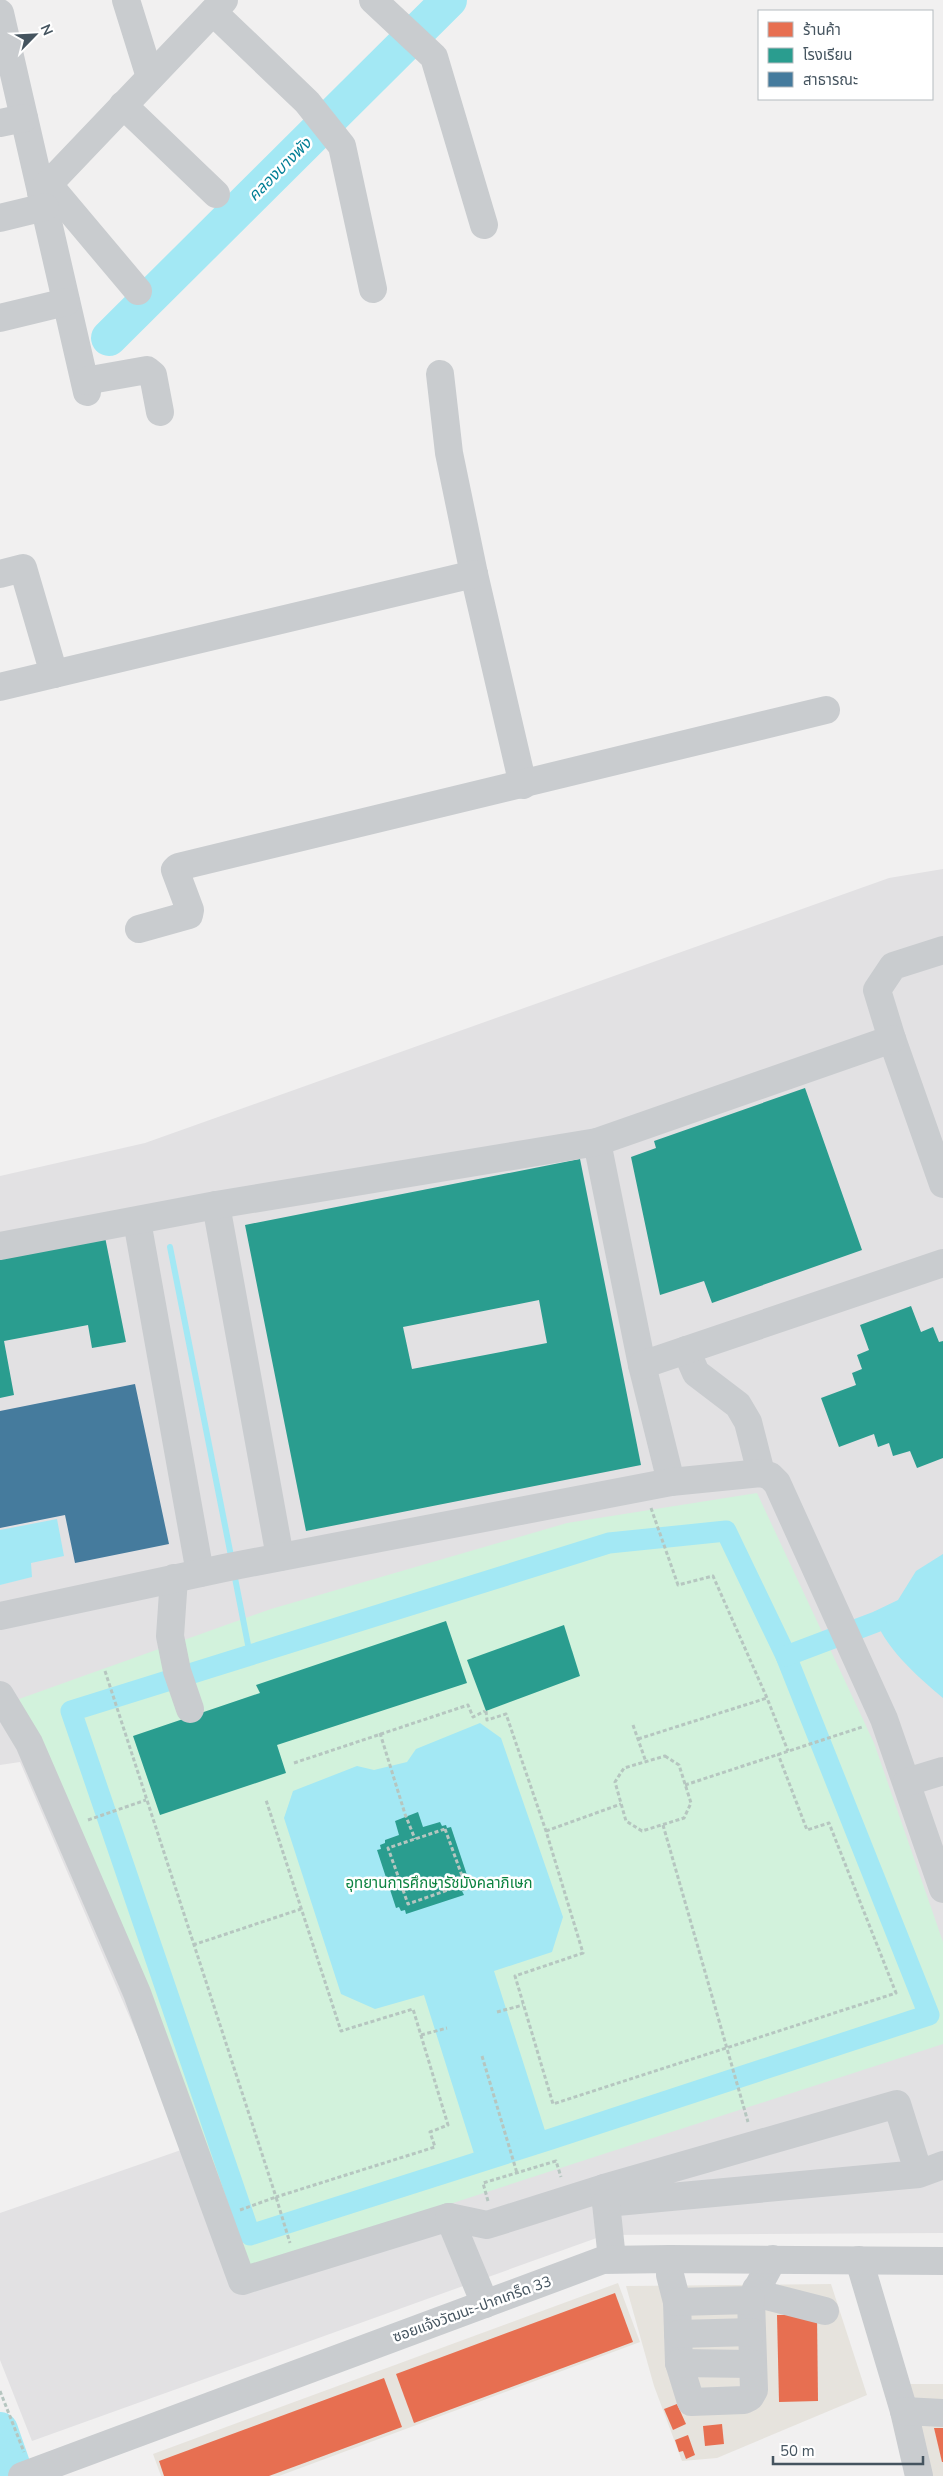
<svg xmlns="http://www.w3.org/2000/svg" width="943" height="2476" font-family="'Nunito Sans','Noto Sans Thai',sans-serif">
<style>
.commercial{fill:#e6e3dd}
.education{fill:#e2e1e3}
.green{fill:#d2f2dc}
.water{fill:#a3e8f4}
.shops{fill:#e76f51}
.schools{fill:#2a9d8f;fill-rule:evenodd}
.public{fill:#457b9d}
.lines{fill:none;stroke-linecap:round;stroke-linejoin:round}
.stream{stroke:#a3e8f4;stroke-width:6}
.canal{stroke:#a3e8f4;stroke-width:21}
.river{stroke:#a3e8f4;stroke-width:36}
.path{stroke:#b6c6c0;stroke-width:3;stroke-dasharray:4 2.5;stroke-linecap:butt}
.minor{stroke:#c9cccf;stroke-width:28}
.labels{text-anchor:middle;stroke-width:5;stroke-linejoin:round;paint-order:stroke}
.park-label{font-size:15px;fill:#0d8341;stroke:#fff}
.street-label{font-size:15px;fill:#45545f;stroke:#fff}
.water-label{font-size:16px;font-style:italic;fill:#037f96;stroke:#fff}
</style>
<rect width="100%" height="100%" fill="#f1f0f0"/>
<g class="commercial">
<polygon points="618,2283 640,2342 279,2476 161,2476 153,2454"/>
<polygon points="831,2284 867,2395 717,2458 682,2461 654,2386 626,2286"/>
<polygon points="905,2384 943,2384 943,2476 928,2476"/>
</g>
<polygon class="education" points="943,869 943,2233 605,2235 32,2441 0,2360 0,2213 181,2150 148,2060 20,1762 0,1765 0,1176 145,1143 889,878"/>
<polygon class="green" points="757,1493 874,1743 943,1942 943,2044 246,2270 145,1993 19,1699 271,1609 567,1523"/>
<g class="water">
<polygon points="57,1519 64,1556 31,1563 32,1577 0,1585 0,1530"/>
<path d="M943,1554V1698C917,1676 882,1646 873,1612L898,1600L916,1571Z"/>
<polygon points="480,1723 501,1738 563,1917 552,1952 494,1971 548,2140 477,2163 424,1995 375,2009 341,1994 284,1818 293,1791 357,1766 374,1770 407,1762 416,1749"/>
</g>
<g class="shops">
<polygon points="615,2293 633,2342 414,2423 396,2374"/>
<polygon points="777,2315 817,2315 818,2401 779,2402"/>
<polygon points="384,2378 402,2427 269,2476 164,2476 159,2461"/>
<polygon points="677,2404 686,2424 673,2430 664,2409"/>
<polygon points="722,2424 724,2444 705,2446 703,2426"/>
<polygon points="934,2428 943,2428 943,2462 942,2462"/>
<polygon points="688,2435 695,2455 686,2459 683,2451 679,2452 675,2440"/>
</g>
<g class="schools">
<polygon points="805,1088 862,1250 712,1303 704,1281 660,1295 631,1157 656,1148 654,1141"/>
<path d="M580,1159L641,1465L306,1531L245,1225ZM539,1300L547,1343L412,1369L403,1327Z"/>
<polygon points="105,1237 126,1342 92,1348 88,1325 4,1341 14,1395 0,1398 0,1257"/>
<polygon points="911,1306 921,1332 933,1327 939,1342 943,1341 943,1458 917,1468 910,1451 893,1456 889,1443 878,1447 874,1434 839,1447 821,1398 856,1385 852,1373 862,1369 857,1355 869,1350 860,1325"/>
<polygon points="446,1621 467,1683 277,1745 286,1773 160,1815 133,1736 260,1693 256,1685"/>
<polygon points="564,1625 580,1676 486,1711 467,1660"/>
<polygon points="418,1812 423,1827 440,1822 442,1826 446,1825 447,1828 451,1827 470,1884 466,1885 467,1890 462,1891 464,1895 406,1914 405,1910 401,1911 399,1907 396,1908 377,1850 381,1849 380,1845 385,1843 385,1840 399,1835 395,1821"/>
</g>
<polygon class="public" points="135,1384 169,1544 75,1563 65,1515 0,1528 0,1411"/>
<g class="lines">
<g class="stream">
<polyline points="170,1247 232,1561"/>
<polyline points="234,1573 250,1655"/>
</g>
<g class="canal">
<polygon points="726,1531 786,1656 929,2015 548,2140 250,2235 71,1711 609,1543"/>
<polyline points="786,1656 876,1622"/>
</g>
<g class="river">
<polyline points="109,338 449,0"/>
<polyline points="0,2430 16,2476"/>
</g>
<g class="path">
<polyline points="651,1508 678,1585 713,1576 767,1698 788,1751"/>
<polyline points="105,1671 276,2197 435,2147 430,2132 448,2125 413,2009 341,2031 266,1800"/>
<polyline points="486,1711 487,1720 506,1714 546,1831 583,1953 515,1976 553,2104 896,1993 829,1823 807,1830 778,1754"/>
<polyline points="633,1725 646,1762"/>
<polyline points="380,1733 405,1814 415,1839"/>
<polyline points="638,1739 767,1698"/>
<polygon points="665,1756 679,1765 691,1803 684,1818 642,1831 626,1821 615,1782 624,1768"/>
<polyline points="294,1763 468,1705 473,1717 485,1711"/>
<polyline points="685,1785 862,1727"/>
<polyline points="88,1820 146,1800"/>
<polyline points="663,1825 748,2122"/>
<polygon points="445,1829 465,1884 408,1904 388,1848"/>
<polyline points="546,1831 621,1804"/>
<polyline points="193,1945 301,1909"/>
<polyline points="497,2012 523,2005"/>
<polyline points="421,2035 447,2028"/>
<polyline points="482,2056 517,2173"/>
<polyline points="488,2201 483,2183 556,2161 561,2177"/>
<polyline points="240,2210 276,2197 290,2243"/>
<polyline points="0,2391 24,2452"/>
</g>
<g class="minor">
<polyline points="126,0 150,77"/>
<polyline points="373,0 434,57 484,225"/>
<polyline points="213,12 307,102 342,146 373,289"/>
<polyline points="0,13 87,392"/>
<polyline points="123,105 216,194"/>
<polyline points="0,123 24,118"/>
<polyline points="48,184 138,291"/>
<polyline points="41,192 224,0"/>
<polyline points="0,218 45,207"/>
<polyline points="0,318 66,302"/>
<polyline points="440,374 449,453 474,574 523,785"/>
<polyline points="85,381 147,370 153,375 160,412"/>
<polyline points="0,574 23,568 54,674"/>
<polyline points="0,687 474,574"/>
<polyline points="139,929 189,915 190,910 175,870 178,867 826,710"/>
<polyline points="943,950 893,966 877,990 892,1039 943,1184"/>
<polyline points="597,1142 642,1365 671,1482"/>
<polyline points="216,1205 280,1557"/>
<polyline points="137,1221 200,1573"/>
<polyline points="0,1246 216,1205 597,1142 892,1039"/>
<polyline points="686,1350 696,1373 738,1405 748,1422 761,1473"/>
<polyline points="642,1365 943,1263"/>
<polyline points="174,1578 170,1636 177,1671 190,1709"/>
<polyline points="0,1616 224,1568 671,1482 761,1473 770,1476 777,1483 884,1719 943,1889"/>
<polyline points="0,1695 29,1743 137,1993 242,2281 449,2217 487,2225 604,2188"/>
<polyline points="907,1782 943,1771"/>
<polyline points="919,2174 897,2104 604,2188 606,2203 919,2174 943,2165"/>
<polyline points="606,2203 612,2259"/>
<polyline points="449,2217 485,2304"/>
<polyline points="670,2259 670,2275 677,2302 679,2363 691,2402 744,2400 750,2397 754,2390 751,2300 773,2259"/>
<polyline points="859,2260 904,2411 919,2476"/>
<polyline points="756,2289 770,2297 825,2311"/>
<polyline points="677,2302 751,2300"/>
<polyline points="678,2334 752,2332"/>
<polyline points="679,2363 752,2364"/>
<polyline points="904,2411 943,2413"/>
<polyline points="22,2476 603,2260 670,2259 943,2261"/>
</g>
</g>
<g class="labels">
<g class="park-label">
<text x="439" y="1888">อุทยานการศึกษารัชมังคลาภิเษก</text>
</g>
<g class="street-label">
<text transform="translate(472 2309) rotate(-20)" y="5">ซอยแจ้งวัฒนะ-ปากเกร็ด 33</text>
</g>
<g class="water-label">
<text transform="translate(279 169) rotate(-45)" y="6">คลองบางพัง</text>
</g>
</g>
<rect x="758" y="10" width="175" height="90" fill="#ffffff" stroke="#b5bbbf"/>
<rect x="768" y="22" width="25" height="15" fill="#e76f51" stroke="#b5bbbf"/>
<text x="803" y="35" font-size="15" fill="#45545f">ร้านค้า</text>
<rect x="768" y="48" width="25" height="15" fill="#2a9d8f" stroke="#b5bbbf"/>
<text x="803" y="60" font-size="15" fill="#45545f">โรงเรียน</text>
<rect x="768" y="72" width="25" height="15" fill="#457b9d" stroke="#b5bbbf"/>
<text x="803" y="85" font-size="15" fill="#45545f">สาธารณะ</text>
<g transform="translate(35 35) rotate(66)" stroke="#ffffff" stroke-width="4" paint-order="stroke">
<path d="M0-4L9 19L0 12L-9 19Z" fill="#45545f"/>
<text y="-8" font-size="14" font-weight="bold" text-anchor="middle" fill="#45545f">N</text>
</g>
<path d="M773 2456v8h150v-8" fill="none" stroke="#45545f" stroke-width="2.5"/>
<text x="780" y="2456" font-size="15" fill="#45545f" stroke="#ffffff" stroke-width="4" paint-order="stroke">50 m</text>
</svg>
